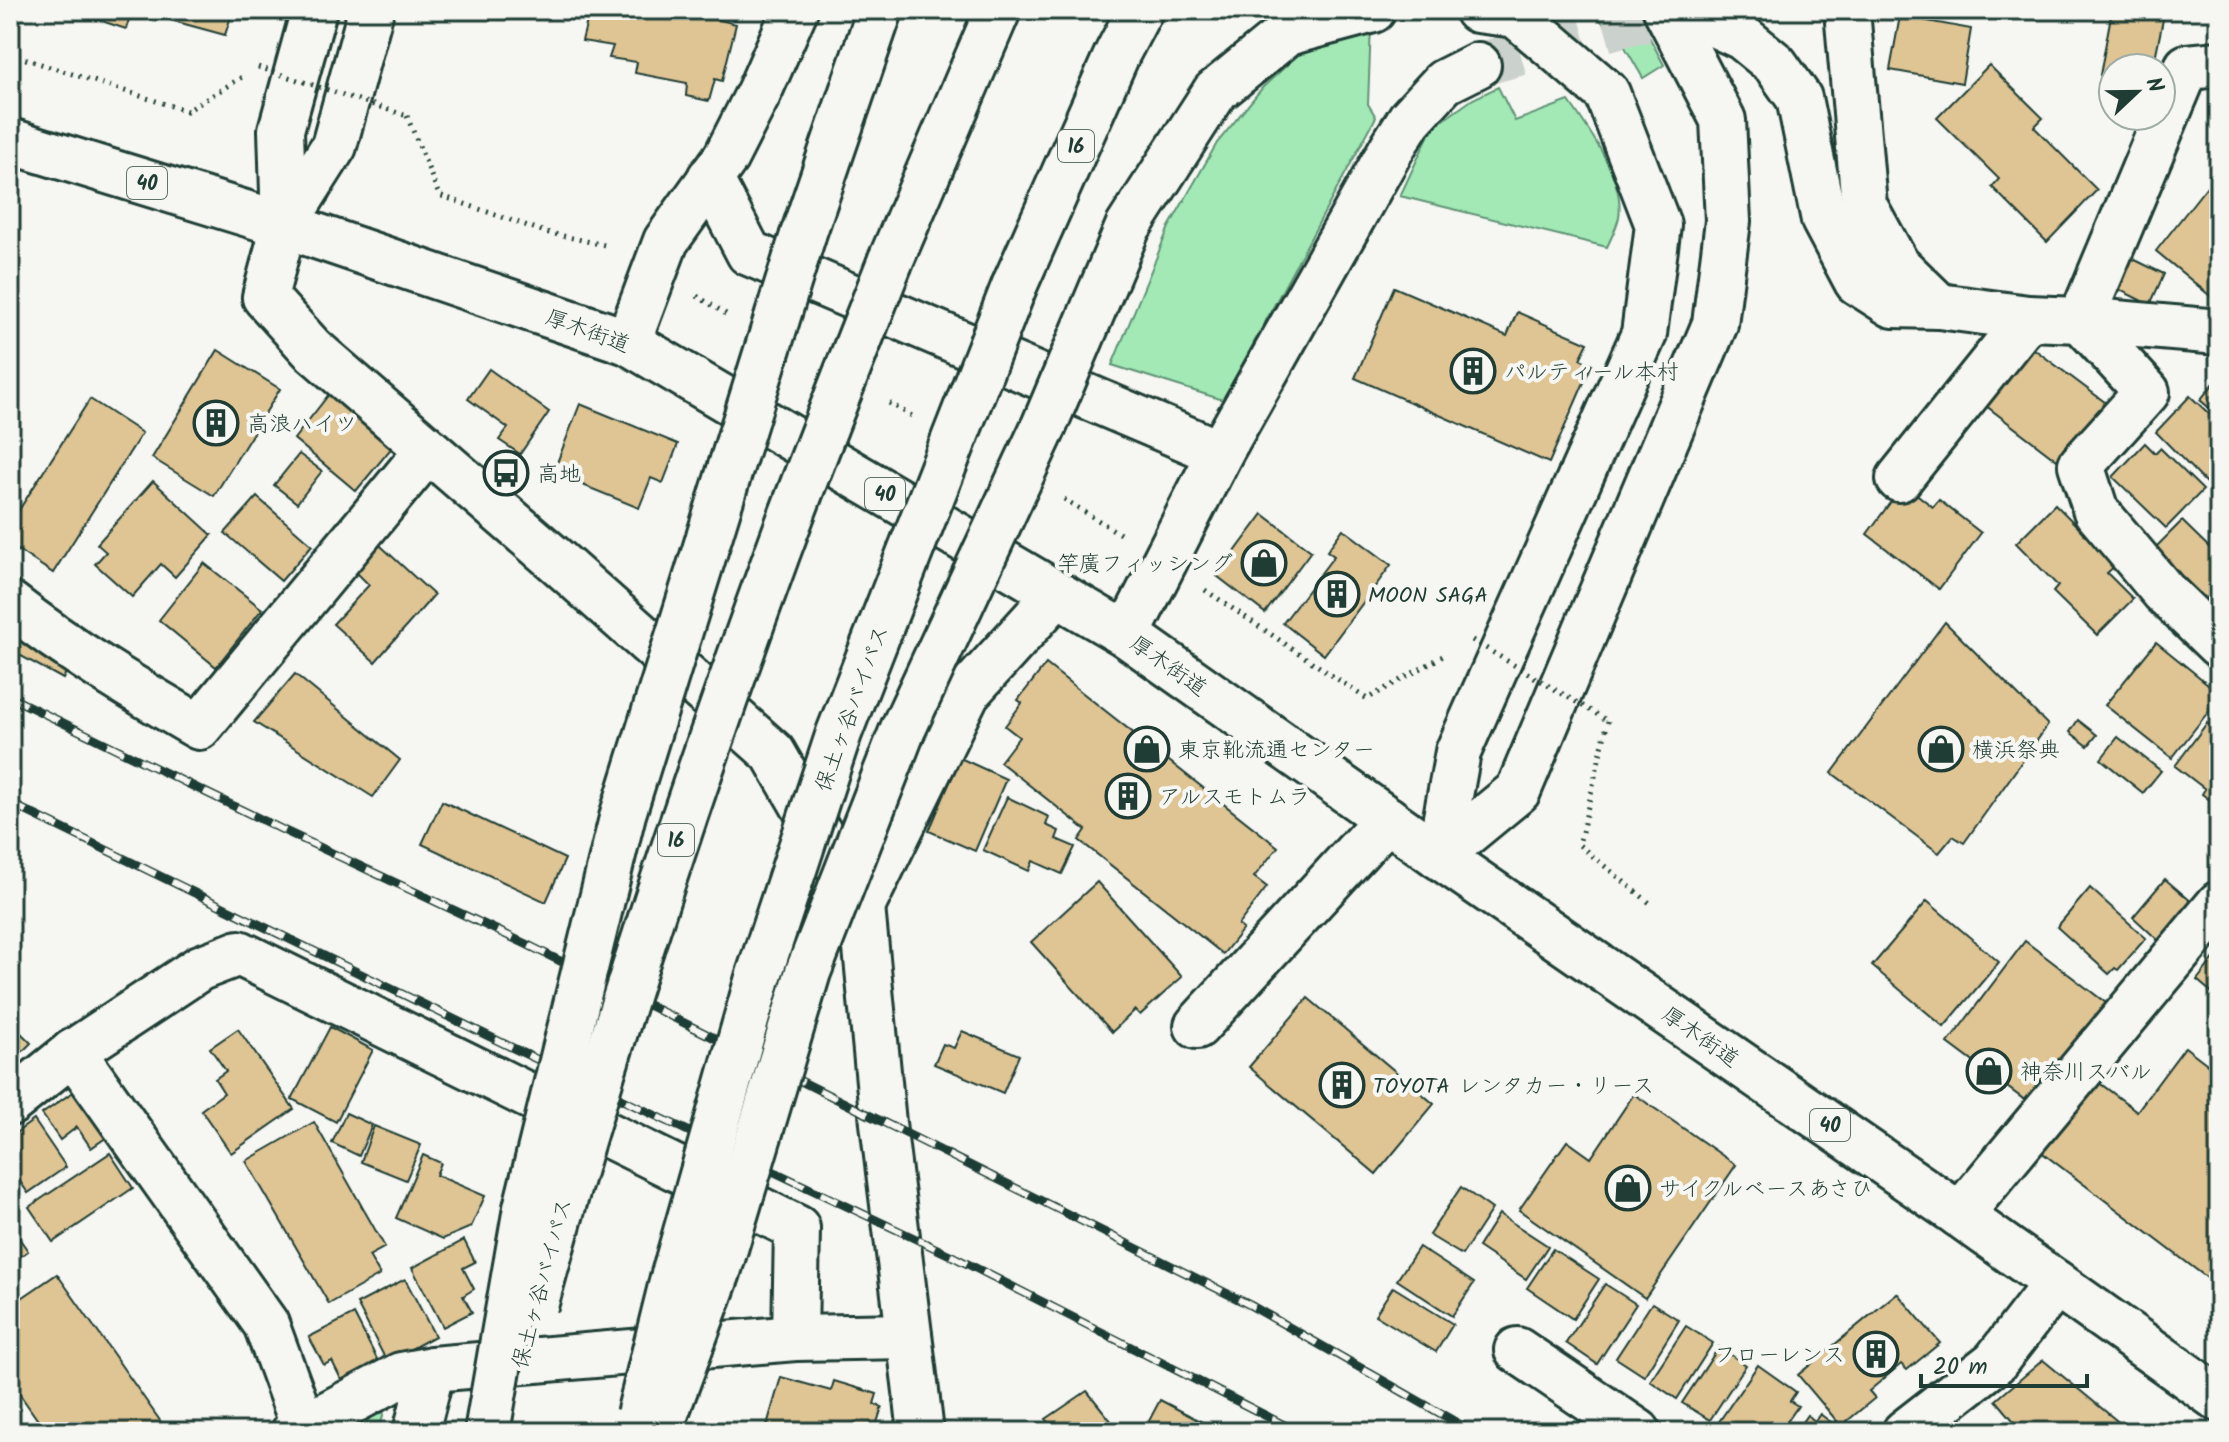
<svg xmlns="http://www.w3.org/2000/svg" width="2229" height="1442" font-family="Kalam,'Klee One',sans-serif">
<style>
.green{fill:#a2e9b6;stroke:#609375;stroke-width:2}
.building{fill:#dfc494;stroke:#1f3d34;stroke-width:2}
.lines{fill:none;stroke-linecap:round;stroke-linejoin:round}
.minor-tunnel{stroke:#cbd1cc;stroke-width:44;stroke-dasharray:44 22;stroke-linecap:butt}
.minor-casing{stroke:#1f3d34;stroke-width:50}
.major-casing{stroke:#1f3d34;stroke-width:50}
.highway-casing{stroke:#1f3d34;stroke-width:50}
.path{stroke:#1f3d34;stroke-width:5;stroke-dasharray:2 6;stroke-linecap:butt}
.minor{stroke:#f6f6f2;stroke-width:44}
.major{stroke:#f6f6f2;stroke-width:44}
.highway{stroke:#f6f6f2;stroke-width:44}
.rail-casing{stroke:#1f3d34;stroke-width:9}
.rail{stroke:#f6f6f2;stroke-width:6;stroke-dasharray:18;stroke-linecap:butt}
.highway-bridge-casing{stroke:#1f3d34;stroke-width:50;stroke-linecap:butt}
.path-bridge{stroke:#1f3d34;stroke-width:5;stroke-dasharray:2 6;stroke-linecap:butt}
.highway-bridge{stroke:#f6f6f2;stroke-width:44}
.labels{text-anchor:middle;stroke-width:8;stroke-linejoin:round;paint-order:stroke}
.shield{fill:#f6f6f2;stroke:#60746d;stroke-width:2}
.shield-label{font-size:20px;font-weight:bold;fill:#1f3d34}
.street-label{font-size:22px;fill:#1f3d34;stroke:#f6f6f2}
.poi-label{font-size:22px;fill:#1f3d34;stroke:#f6f6f2;text-anchor:start}
</style>
<rect width="100%" height="100%" fill="#f6f6f2"/>
<filter id="ink" filterUnits="userSpaceOnUse"><feTurbulence type="fractalNoise" baseFrequency=".0125" numOctaves="2"/><feDisplacementMap in="SourceGraphic" scale="16" xChannelSelector="R" yChannelSelector="G"/><feConvolveMatrix kernelMatrix="1 2 1 2 8 2 1 2 1" color-interpolation-filters="sRGB"/></filter>
<g filter="url(#ink)">
<g class="green">
<polygon points="1591,10 1635,10 1664,65 1643,78 1625,47"/>
<polygon points="1371,25 1368,104 1376,117 1223,400 1112,365 1169,227 1217,143 1263,87 1298,55"/>
<path d="M1498,87L1515,121L1569,101C1589,130 1625,179 1619,217C1617,227 1611,238 1607,247L1400,196L1432,128L1473,99Z"/>
<polygon points="385,1407 379,1432 350,1432"/>
</g>
<g class="building">
<polygon points="68,10 132,10 126,29"/>
<polygon points="173,10 233,10 225,35 170,20"/>
<polygon points="581,10 680,10 736,24 722,81 715,79 709,101 686,96 687,83 635,73 637,62 609,58 613,46 582,41 589,13"/>
<polygon points="2112,10 2165,10 2153,68 2113,68 2113,78 2100,75"/>
<polygon points="1900,16 1971,29 1962,83 1890,70"/>
<polygon points="1989,65 2043,118 2034,127 2097,190 2047,242 1992,187 1999,179 1937,118"/>
<polygon points="2218,172 2219,293 2214,299 2156,251"/>
<polygon points="2131,258 2164,274 2150,305 2116,288"/>
<polygon points="1394,287 1507,336 1517,312 1588,343 1580,359 1592,364 1549,463 1355,378"/>
<polygon points="2026,343 2106,403 2061,463 1981,402"/>
<polygon points="218,350 280,389 214,496 152,458"/>
<polygon points="489,369 549,412 520,454 499,440 508,428 468,399"/>
<polygon points="2219,377 2219,416 2200,400"/>
<polygon points="330,393 394,445 356,491 294,439"/>
<polygon points="10,394 18,403 10,411"/>
<polygon points="2190,396 2219,423 2219,473 2208,485 2156,432"/>
<polygon points="90,399 142,433 53,573 10,545 10,524"/>
<polygon points="580,404 678,444 663,483 651,478 639,508 553,473"/>
<polygon points="2145,443 2155,453 2160,448 2203,490 2166,528 2113,477"/>
<polygon points="299,454 322,471 297,503 274,485"/>
<polygon points="153,481 212,535 175,577 161,564 132,597 95,564 106,552 97,544"/>
<polygon points="1904,484 1933,507 1939,500 1981,533 1939,589 1867,534"/>
<polygon points="257,497 312,545 281,581 225,533"/>
<polygon points="2055,504 2116,565 2107,573 2133,599 2097,635 2053,592 2058,586 2016,543"/>
<polygon points="1263,514 1311,551 1265,613 1217,576"/>
<polygon points="2182,521 2219,557 2219,585 2205,600 2154,549"/>
<polygon points="1343,529 1391,565 1324,655 1283,623 1334,556 1327,551"/>
<polygon points="369,535 434,595 375,662 333,624 369,585 345,561"/>
<polygon points="204,563 262,609 216,667 159,620"/>
<polygon points="10,617 70,663 63,679 10,650"/>
<polygon points="1945,622 2048,725 1964,843 1953,836 1939,853 1832,773"/>
<polygon points="2156,642 2219,693 2219,698 2172,758 2105,705"/>
<polygon points="1046,664 1278,847 1254,877 1267,887 1238,925 1243,929 1223,954 1079,840 1086,830 1000,762 1019,737 1005,726 1022,703 1018,700"/>
<polygon points="295,674 400,760 373,797 254,722"/>
<polygon points="2078,720 2097,735 2088,746 2070,732"/>
<polygon points="2207,723 2219,732 2219,807 2202,794 2205,789 2175,766"/>
<polygon points="2118,737 2161,771 2143,793 2101,759"/>
<polygon points="960,758 1006,779 975,851 929,831"/>
<polygon points="1007,797 1049,817 1046,825 1059,831 1056,839 1075,847 1062,874 1033,861 1029,871 983,850"/>
<polygon points="442,801 565,859 546,902 422,844"/>
<polygon points="2165,879 2192,902 2159,941 2133,917"/>
<polygon points="1097,882 1182,977 1140,1015 1135,1010 1112,1032 1031,942"/>
<polygon points="2090,888 2146,938 2118,970 2115,968 2109,974 2057,927"/>
<polygon points="1927,901 1999,962 1944,1027 1872,966"/>
<polygon points="2025,941 2106,1003 2030,1104 1948,1043"/>
<polygon points="2219,952 2219,1010 2212,1004 2217,997 2197,980"/>
<polygon points="1308,998 1434,1104 1376,1174 1249,1067"/>
<polygon points="10,1022 31,1043 10,1064"/>
<polygon points="330,1027 373,1050 336,1122 292,1099"/>
<polygon points="238,1029 294,1109 231,1153 201,1110 224,1093 215,1079 226,1071 210,1048"/>
<polygon points="962,1031 1019,1055 1003,1093 934,1064 943,1044 954,1048"/>
<polygon points="2185,1047 2219,1073 2219,1287 2036,1148 2090,1076 2137,1111"/>
<polygon points="77,1089 110,1135 91,1148 77,1127 60,1140 42,1114"/>
<polygon points="1634,1094 1736,1165 1645,1298 1519,1210 1567,1141 1591,1158"/>
<polygon points="346,1113 372,1125 359,1156 332,1143"/>
<polygon points="34,1120 66,1167 28,1193 10,1167 10,1137"/>
<polygon points="314,1122 385,1247 369,1256 380,1275 329,1304 246,1161"/>
<polygon points="374,1126 421,1145 406,1180 361,1162"/>
<polygon points="110,1153 133,1188 53,1242 29,1207"/>
<polygon points="423,1155 441,1163 436,1175 485,1196 471,1227 443,1239 396,1218"/>
<polygon points="1461,1187 1492,1209 1462,1255 1429,1235"/>
<polygon points="1499,1214 1548,1246 1526,1279 1478,1247"/>
<polygon points="10,1225 28,1251 10,1264"/>
<polygon points="464,1240 475,1262 463,1268 474,1289 463,1296 472,1312 443,1327 412,1268"/>
<polygon points="1419,1247 1474,1283 1452,1316 1397,1280"/>
<polygon points="1553,1249 1599,1279 1573,1319 1527,1288"/>
<polygon points="57,1274 168,1432 46,1432 12,1383 10,1385 10,1306"/>
<polygon points="405,1279 435,1336 387,1362 357,1304"/>
<polygon points="1605,1284 1636,1304 1597,1364 1566,1343"/>
<polygon points="1393,1287 1453,1324 1436,1352 1375,1315"/>
<polygon points="1897,1293 1940,1343 1907,1370 1901,1364 1869,1391 1875,1398 1841,1426 1798,1375"/>
<polygon points="1652,1303 1679,1320 1644,1376 1616,1358"/>
<polygon points="354,1314 380,1365 344,1385 332,1361 324,1365 309,1337"/>
<polygon points="1686,1326 1713,1343 1677,1399 1650,1381"/>
<polygon points="1719,1347 1746,1365 1710,1420 1682,1403"/>
<polygon points="2043,1360 2122,1425 2118,1432 2023,1432 1996,1400"/>
<polygon points="1758,1365 1796,1392 1790,1401 1798,1406 1780,1432 1770,1429 1768,1432 1725,1432 1716,1426"/>
<polygon points="781,1377 831,1391 834,1381 877,1394 874,1404 882,1407 874,1432 765,1432"/>
<polygon points="1087,1391 1120,1432 1056,1432 1046,1419"/>
<polygon points="1160,1400 1221,1432 1143,1432"/>
<polygon points="1820,1414 1844,1432 1795,1432 1807,1415 1815,1421"/>
</g>
<g class="lines">
<polyline class="minor-tunnel" points="1478,65 1633,22 1679,17 1705,23"/>
<g class="minor-casing">
<g id="minor">
<polyline points="1847,10 1864,205 1897,265 1939,306"/>
<polyline points="1716,25 1742,37 1775,64 1799,98 1824,220 1857,282 1893,305 1939,306 2028,318 2081,320 2219,332"/>
<polyline points="2219,64 2187,67 2081,320 2147,392 2081,465 2096,511 2164,592 2219,645"/>
<polyline points="710,178 749,253 1220,453"/>
<polyline points="284,225 265,297 312,349 557,561 773,753 862,907 883,1123 921,1432"/>
<polyline points="628,342 666,241 726,157 759,92 795,10"/>
<polyline points="1899,479 2028,318"/>
<path d="M10,604C70,651 134,689 199,727L428,450"/>
<polyline points="1127,635 1220,453 1393,146 1410,119 1444,82 1478,65"/>
<polyline points="862,907 967,693 1056,595"/>
<polyline points="1197,1026 1387,819"/>
<polyline points="73,1052 266,1324 303,1425"/>
<polyline points="10,1103 73,1052 200,968 239,953 797,1228 795,1338"/>
<polyline points="1960,1215 2219,904"/>
<polyline points="1517,1350 1638,1432"/>
<polyline points="432,1369 795,1338 909,1336"/>
<polyline points="294,1432 401,1375 432,1369 416,1432"/>
<polyline points="1905,1432 1995,1362 2056,1283"/>
</g>
</g>
<g class="major-casing">
<polyline id="major" points="10,141 284,225 628,342 1127,635 1439,856 1960,1215 2219,1399"/>
</g>
<g class="highway-casing">
<g id="highway">
<polyline points="1215,92 1287,33 1373,10"/>
<polyline points="284,225 334,146 371,10"/>
<polyline points="284,225 281,130 314,10"/>
<polyline points="803,235 880,10"/>
<polyline points="890,262 998,10"/>
<polyline points="1015,284 1118,52 1140,10"/>
<polyline points="1439,856 1458,752 1644,334 1658,225 1607,93 1516,15 1477,10"/>
<polyline points="1439,856 1518,791 1715,324 1728,221 1723,120 1666,10"/>
</g>
</g>
<g class="path">
<polyline points="10,54 187,111 242,77"/>
<polyline points="407,116 439,195 545,232 609,246"/>
<polyline points="697,296 726,314"/>
<polyline points="889,403 912,416"/>
<polyline points="1064,499 1120,534"/>
<polyline points="1205,590 1367,699 1443,656"/>
<polyline points="1608,721 1579,845 1651,904"/>
</g>
<use href="#minor" class="minor"/>
<use href="#major" class="major"/>
<use href="#highway" class="highway"/>
<g class="rail-casing">
<g id="rail">
<polyline points="10,697 283,830 528,945 1250,1305 1473,1432"/>
<polyline points="10,803 513,1048 952,1256 1298,1432"/>
</g>
</g>
<use href="#rail" class="rail"/>
<g class="highway-bridge-casing">
<g id="highway-bridge">
<path d="M535,1306C604,1052 686,802 777,554C813,456 852,359 890,262"/>
<polyline points="639,1415 673,1278 758,978 839,733 1015,284"/>
<polyline points="487,1432 526,1208 623,814 803,235"/>
<polyline points="659,1432 718,1272 808,972 903,729 1044,426 1128,227 1215,92"/>
</g>
</g>
<g class="path-bridge">
<polyline points="258,67 407,116"/>
<polyline points="1472,640 1608,721"/>
</g>
<use href="#highway-bridge" class="highway-bridge"/>
</g>
</g>
<defs>
<g id="building-ring" transform="scale(2.3)"><circle r="9.5" fill="#f6f6f2" stroke="#1f3d34" stroke-width="1.5"/><path d="M-4-6H4V6H1V3H-1V6H-4ZM-2.5-4.3h1.7v1.8h-1.7ZM.8-4.3h1.7v1.8H.8ZM-2.5-1h1.7V.8h-1.7ZM.8-1h1.7V.8H.8Z" fill="#1f3d34"/></g>
<g id="bus-ring" transform="scale(2.3)"><circle r="9.5" fill="#f6f6f2" stroke="#1f3d34" stroke-width="1.5"/><path d="M-5-6H5V4H4V6H2V4H-2V6H-4V4H-5ZM-3.5-4V0h7V-4ZM-3.5 1.2v1.5H-2V1.2ZM2 1.2v1.5H3.5V1.2Z" fill="#1f3d34"/></g>
<g id="shop-ring" transform="scale(2.3)"><circle r="9.5" fill="#f6f6f2" stroke="#1f3d34" stroke-width="1.5"/><path d="M-5-2.5h2.3a2.7 3.5 0 0 1 5.4 0H5L5.5 6h-11ZM-1.5-2.5h3a1.5 2.3 0 0 0-3 0Z" fill="#1f3d34"/></g>
</defs>
<g fill-rule="evenodd">
<use href="#building-ring" x="1473" y="371"/>
<use href="#building-ring" x="216" y="423"/>
<use href="#bus-ring" x="506" y="473"/>
<use href="#shop-ring" x="1264" y="563"/>
<use href="#building-ring" x="1337" y="594"/>
<use href="#shop-ring" x="1147" y="749"/>
<use href="#shop-ring" x="1941" y="749"/>
<use href="#building-ring" x="1128" y="796"/>
<use href="#shop-ring" x="1989" y="1071"/>
<use href="#building-ring" x="1342" y="1085"/>
<use href="#shop-ring" x="1628" y="1188"/>
<use href="#building-ring" x="1876" y="1354"/>
</g>
<g class="labels">
<g class="shield">
<rect x="1058" y="130" width="36" height="32" rx="6"/>
<rect x="127" y="167" width="40" height="32" rx="6"/>
<rect x="865" y="478" width="40" height="32" rx="6"/>
<rect x="658" y="824" width="36" height="32" rx="6"/>
<rect x="1810" y="1109" width="40" height="32" rx="6"/>
</g>
<g class="shield-label">
<text x="1076" y="153">16</text>
<text x="147" y="190">40</text>
<text x="885" y="501">40</text>
<text x="676" y="847">16</text>
<text x="1830" y="1132">40</text>
</g>
<g class="street-label">
<text transform="translate(588 330) rotate(20)" y="8">厚木街道</text>
<text transform="translate(1169 665) rotate(35)" y="8">厚木街道</text>
<text transform="translate(851 708) rotate(-70)" y="8">保土ヶ谷バイパス</text>
<text transform="translate(1701 1036) rotate(35)" y="8">厚木街道</text>
<text transform="translate(541 1283) rotate(-75)" y="8">保土ヶ谷バイパス</text>
</g>
<g class="poi-label">
<text x="1504" y="379">パルティール本村</text>
<text x="247" y="431">高浪ハイツ</text>
<text x="537" y="481">高地</text>
<text x="1233" y="571" text-anchor="end">竿廣フィッシング</text>
<text x="1368" y="602">MOON SAGA</text>
<text x="1178" y="757">東京靴流通センター</text>
<text x="1972" y="757">横浜祭典</text>
<text x="1159" y="804">アルスモトムラ</text>
<text x="2020" y="1079">神奈川スバル</text>
<text x="1373" y="1093">TOYOTA レンタカー・リース</text>
<text x="1659" y="1196">サイクルベースあさひ</text>
<text x="1845" y="1362" text-anchor="end">フローレンス</text>
</g>
</g>
<rect width="2229" height="1442" fill="none" stroke="#f6f6f2" stroke-width="40"/>
<rect x="20" y="20" width="2189" height="1402" fill="none" stroke="#1f3d34" stroke-width="3" filter="url(#ink)"/>
<g transform="translate(2137 92) rotate(68)"><circle r="38" fill="#f6f6f2" stroke="#a0aca6" stroke-width="2"/>
<path d="M0-6L14 30L0 20L-14 30Z" fill="#1f3d34"/>
<text y="-12" font-size="22" font-weight="bold" text-anchor="middle" fill="#1f3d34">N</text>
</g>
<path d="M1921 1374v12h166v-12" fill="none" stroke="#1f3d34" stroke-width="4"/>
<text x="1933" y="1374" font-size="24" fill="#1f3d34" stroke="#f6f6f2" stroke-width="6" paint-order="stroke">20 m</text>
</svg>
